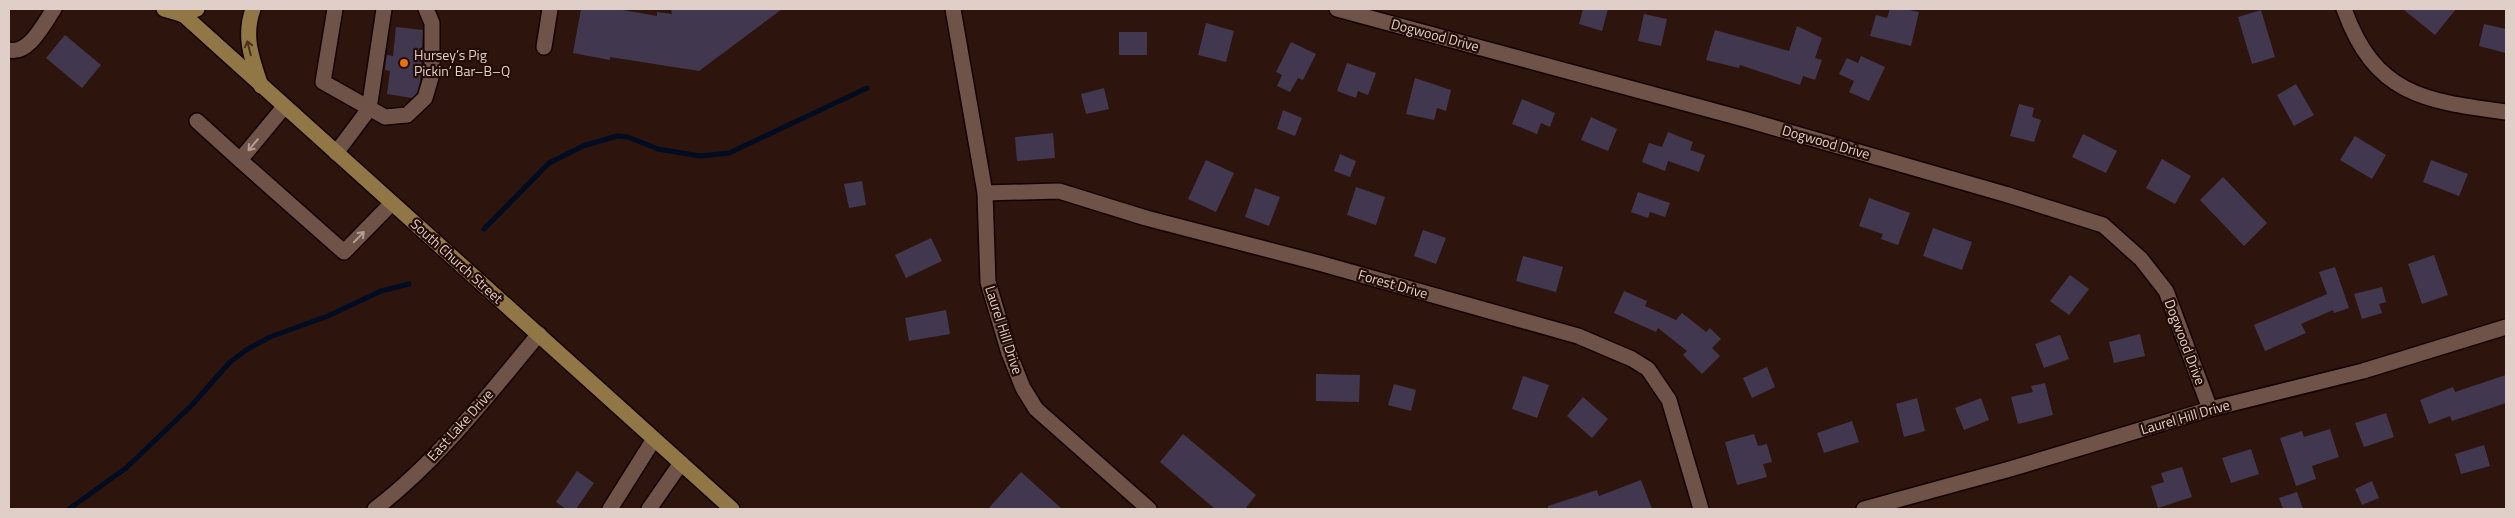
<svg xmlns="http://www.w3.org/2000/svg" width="2515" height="518" font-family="'Titillium Web',sans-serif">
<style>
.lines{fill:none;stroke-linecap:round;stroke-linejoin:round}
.stream{stroke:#000c21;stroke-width:5}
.building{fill:#41374f}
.minor-casing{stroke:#140200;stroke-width:18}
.major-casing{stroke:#140200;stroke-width:18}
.minor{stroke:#6f5248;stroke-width:15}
.major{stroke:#917746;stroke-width:15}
.oneway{stroke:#4a311c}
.oneway2{stroke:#b39d95}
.food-dot{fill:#e8710a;stroke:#230c05;stroke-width:2}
.labels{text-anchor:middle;stroke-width:4.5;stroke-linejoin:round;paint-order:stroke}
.street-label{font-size:14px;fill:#e0cfc9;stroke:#230c05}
.poi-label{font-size:14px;fill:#e0cfc9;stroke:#230c05;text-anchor:start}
</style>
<rect width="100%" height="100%" fill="#2d150d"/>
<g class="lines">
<g class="stream">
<polyline points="484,229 549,163 583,146 617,136 628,137 658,149 700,156 729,153 867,88"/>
<polyline points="69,509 126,468 192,405 229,363 246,350 270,337 328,316 381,291 409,284"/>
</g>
</g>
<g class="building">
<polygon points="581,9 617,9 657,16 657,12 672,14 671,9 782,9 699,71 610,57 610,60 573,53"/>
<polygon points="1583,9 1608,9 1602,31 1579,24"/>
<polygon points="1890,9 1905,9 1919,12 1911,46 1870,36 1876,15 1887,18"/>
<polygon points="2403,9 2456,9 2435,35"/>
<polygon points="2261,10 2275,57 2252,64 2238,17"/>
<polygon points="1644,14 1667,19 1661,46 1638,41"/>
<polygon points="1206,23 1234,31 1226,62 1198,55"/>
<polygon points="2484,24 2506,29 2506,53 2479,46"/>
<polygon points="1797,26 1822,38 1815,58 1822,60 1815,80 1803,76 1800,85 1740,65 1739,68 1706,60 1715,30 1789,51"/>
<polygon points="396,27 423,30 420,82 417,93 412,98 387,94 390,71 385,70 386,60 387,55 393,56"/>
<rect x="1119" y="32" width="28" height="23"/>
<polygon points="65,35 101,65 82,88 46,58"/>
<polygon points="1291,42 1316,54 1303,80 1298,78 1290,92 1277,86 1282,75 1276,72"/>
<polygon points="1861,56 1885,67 1869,101 1849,92 1854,81 1839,74 1847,58 1858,63"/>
<polygon points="1347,63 1376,73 1368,95 1358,91 1356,98 1337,91"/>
<polygon points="1415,78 1451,90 1446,111 1437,108 1434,120 1406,114"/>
<polygon points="2296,84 2314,115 2294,126 2277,95"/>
<polygon points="1104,88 1109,109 1086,114 1081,94"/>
<polygon points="1522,99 1555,113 1550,127 1541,123 1537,134 1512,124"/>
<polygon points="2019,104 2034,108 2032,117 2041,120 2034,142 2010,136"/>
<polygon points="1283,110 1302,118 1295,136 1277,129"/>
<polygon points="1591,117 1617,129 1608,151 1581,140"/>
<polygon points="1668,132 1693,142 1690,150 1705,155 1699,172 1668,161 1665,171 1642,162 1649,143 1662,147"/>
<polygon points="1053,133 1055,158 1017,161 1015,137"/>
<polygon points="2083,134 2117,151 2106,173 2072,157"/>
<polygon points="2355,136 2386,155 2372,179 2340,160"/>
<polygon points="1340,154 1356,161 1350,177 1334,171"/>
<polygon points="2162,159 2191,176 2175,204 2146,188"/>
<polygon points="1206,160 1234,173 1216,212 1188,199"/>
<polygon points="2431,160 2468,174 2459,196 2423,182"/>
<polygon points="2223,177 2267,223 2244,246 2200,200"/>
<polygon points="862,181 866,205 849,208 844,184"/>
<polygon points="1356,187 1385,197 1376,225 1347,215"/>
<polygon points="1255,188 1280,197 1269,226 1245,217"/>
<polygon points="1638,192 1670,203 1665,217 1650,212 1648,218 1631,212"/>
<polygon points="1869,198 1910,213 1898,245 1881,239 1883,234 1859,226"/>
<polygon points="1933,228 1972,242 1962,270 1923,256"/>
<polygon points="1423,230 1446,238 1436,264 1414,256"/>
<polygon points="931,238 942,261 906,278 895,255"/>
<polygon points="2434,255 2448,295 2422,304 2408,264"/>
<polygon points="1523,256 1563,267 1556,292 1516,281"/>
<polygon points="2335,267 2349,308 2334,313 2333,310 2301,324 2306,333 2265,351 2254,325 2327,294 2319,272"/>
<polygon points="2070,275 2089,289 2069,315 2050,301"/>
<polygon points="2382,287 2386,302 2379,304 2382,313 2362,319 2354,294"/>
<polygon points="1624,291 1647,301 1645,306 1676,320 1682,313 1706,332 1710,328 1721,339 1712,348 1720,356 1702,374 1683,355 1687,351 1658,328 1656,332 1614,313"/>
<polygon points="946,310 950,334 909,341 905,318"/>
<polygon points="2140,334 2145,356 2114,363 2109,342"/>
<polygon points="2060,335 2069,359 2044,368 2035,344"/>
<polygon points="1767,367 1775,387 1752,398 1743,378"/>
<polygon points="1316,374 1360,375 1359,402 1316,401"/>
<polygon points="2506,375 2506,403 2452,421 2450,416 2429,424 2420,400 2453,387 2455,392"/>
<polygon points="1523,376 1549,385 1537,418 1512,409"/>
<polygon points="2045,383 2053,415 2018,424 2011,397 2033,392 2031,386"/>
<polygon points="1394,384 1416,390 1411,411 1388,405"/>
<polygon points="1583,397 1608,419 1592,438 1567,416"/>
<polygon points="1917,398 1925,431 1904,437 1896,404"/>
<polygon points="1981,398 1989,420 1964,430 1955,408"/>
<polygon points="2386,413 2394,437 2364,447 2355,423"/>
<polygon points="1852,421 1859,442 1824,453 1817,433"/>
<polygon points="2330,429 2339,457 2312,466 2316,479 2296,486 2280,438 2302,431 2304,437"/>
<polygon points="1183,434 1256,495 1245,509 1215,509 1160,462"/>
<polygon points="1754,434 1758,446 1767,444 1772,462 1763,464 1767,477 1737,485 1725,442"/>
<polygon points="2484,445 2490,466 2461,474 2455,454"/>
<polygon points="2251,449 2259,474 2231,483 2222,458"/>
<polygon points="2182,467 2192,497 2158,508 2151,486 2164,482 2161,473"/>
<polygon points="577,471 594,483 576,509 566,509 556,502"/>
<polygon points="1021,472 1062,509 988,509"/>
<polygon points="1641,480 1652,509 1548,509 1548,506 1597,490 1599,496"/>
<polygon points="2372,481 2379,498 2362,505 2355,489"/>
<polygon points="2297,492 2303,509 2283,509 2279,498"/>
</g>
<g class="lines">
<g class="minor-casing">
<g id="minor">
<polyline points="335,9 323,82 385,117 407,115 425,98 432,74 432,23 426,9"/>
<polyline points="953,9 985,193 988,282 1009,353 1023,388 1036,409 1149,509"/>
<polyline points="1337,9 1744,119 2008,195 2103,225 2141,259 2166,291 2210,409"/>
<path d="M2344,9C2375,95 2424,101 2506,112"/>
<polyline points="544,47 550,9"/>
<path d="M9,50C29,55 44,23 54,9"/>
<polyline points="284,107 240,160 344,252 392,203"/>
<polyline points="197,121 240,160"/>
<polyline points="336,153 369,109 384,9"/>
<polyline points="985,193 1059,191 1146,218 1319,263 1578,336 1632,359 1648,369 1669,400 1701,509"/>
<path d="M375,509C438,461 488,395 539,334"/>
<polyline points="610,509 654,439"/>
<polyline points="649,509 681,463"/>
<polyline points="1864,509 2010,469 2210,409 2363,371 2506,327"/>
</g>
</g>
<g class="major-casing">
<g id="major">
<polyline points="164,9 181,14"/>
<polyline points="177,9 732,509"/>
<path d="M253,9C243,37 252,59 261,86"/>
<polyline points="181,14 197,9"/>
</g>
</g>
<use href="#minor" class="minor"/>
<use href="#major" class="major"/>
</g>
<defs><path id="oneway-shaft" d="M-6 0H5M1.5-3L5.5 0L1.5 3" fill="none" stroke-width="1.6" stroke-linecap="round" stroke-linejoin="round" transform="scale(1.25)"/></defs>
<use class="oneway" href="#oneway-shaft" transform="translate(249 48) rotate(-104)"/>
<g class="oneway2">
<use href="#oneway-shaft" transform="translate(253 145) rotate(130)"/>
<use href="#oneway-shaft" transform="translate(359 237) rotate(-46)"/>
</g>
<circle class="food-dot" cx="404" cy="63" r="5"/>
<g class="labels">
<g class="street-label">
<text transform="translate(1435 35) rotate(15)" y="5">Dogwood Drive</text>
<text transform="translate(1826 142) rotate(16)" y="5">Dogwood Drive</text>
<text transform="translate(457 261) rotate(42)" y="5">South Church Street</text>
<text transform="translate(1393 284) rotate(16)" y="5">Forest Drive</text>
<text transform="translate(1004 330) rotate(72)" y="5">Laurel Hill Drive</text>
<text transform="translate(2185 342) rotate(69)" y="5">Dogwood Drive</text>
<text transform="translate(2185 417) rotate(-16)" y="5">Laurel Hill Drive</text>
<text transform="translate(460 425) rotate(-48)" y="5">East Lake Drive</text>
</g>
<g class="poi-label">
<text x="414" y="60">Hursey’s Pig<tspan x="414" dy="16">Pickin’ Bar–B–Q</tspan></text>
</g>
</g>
<rect width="2515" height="518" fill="none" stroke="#e0cfc9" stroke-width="20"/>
</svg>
